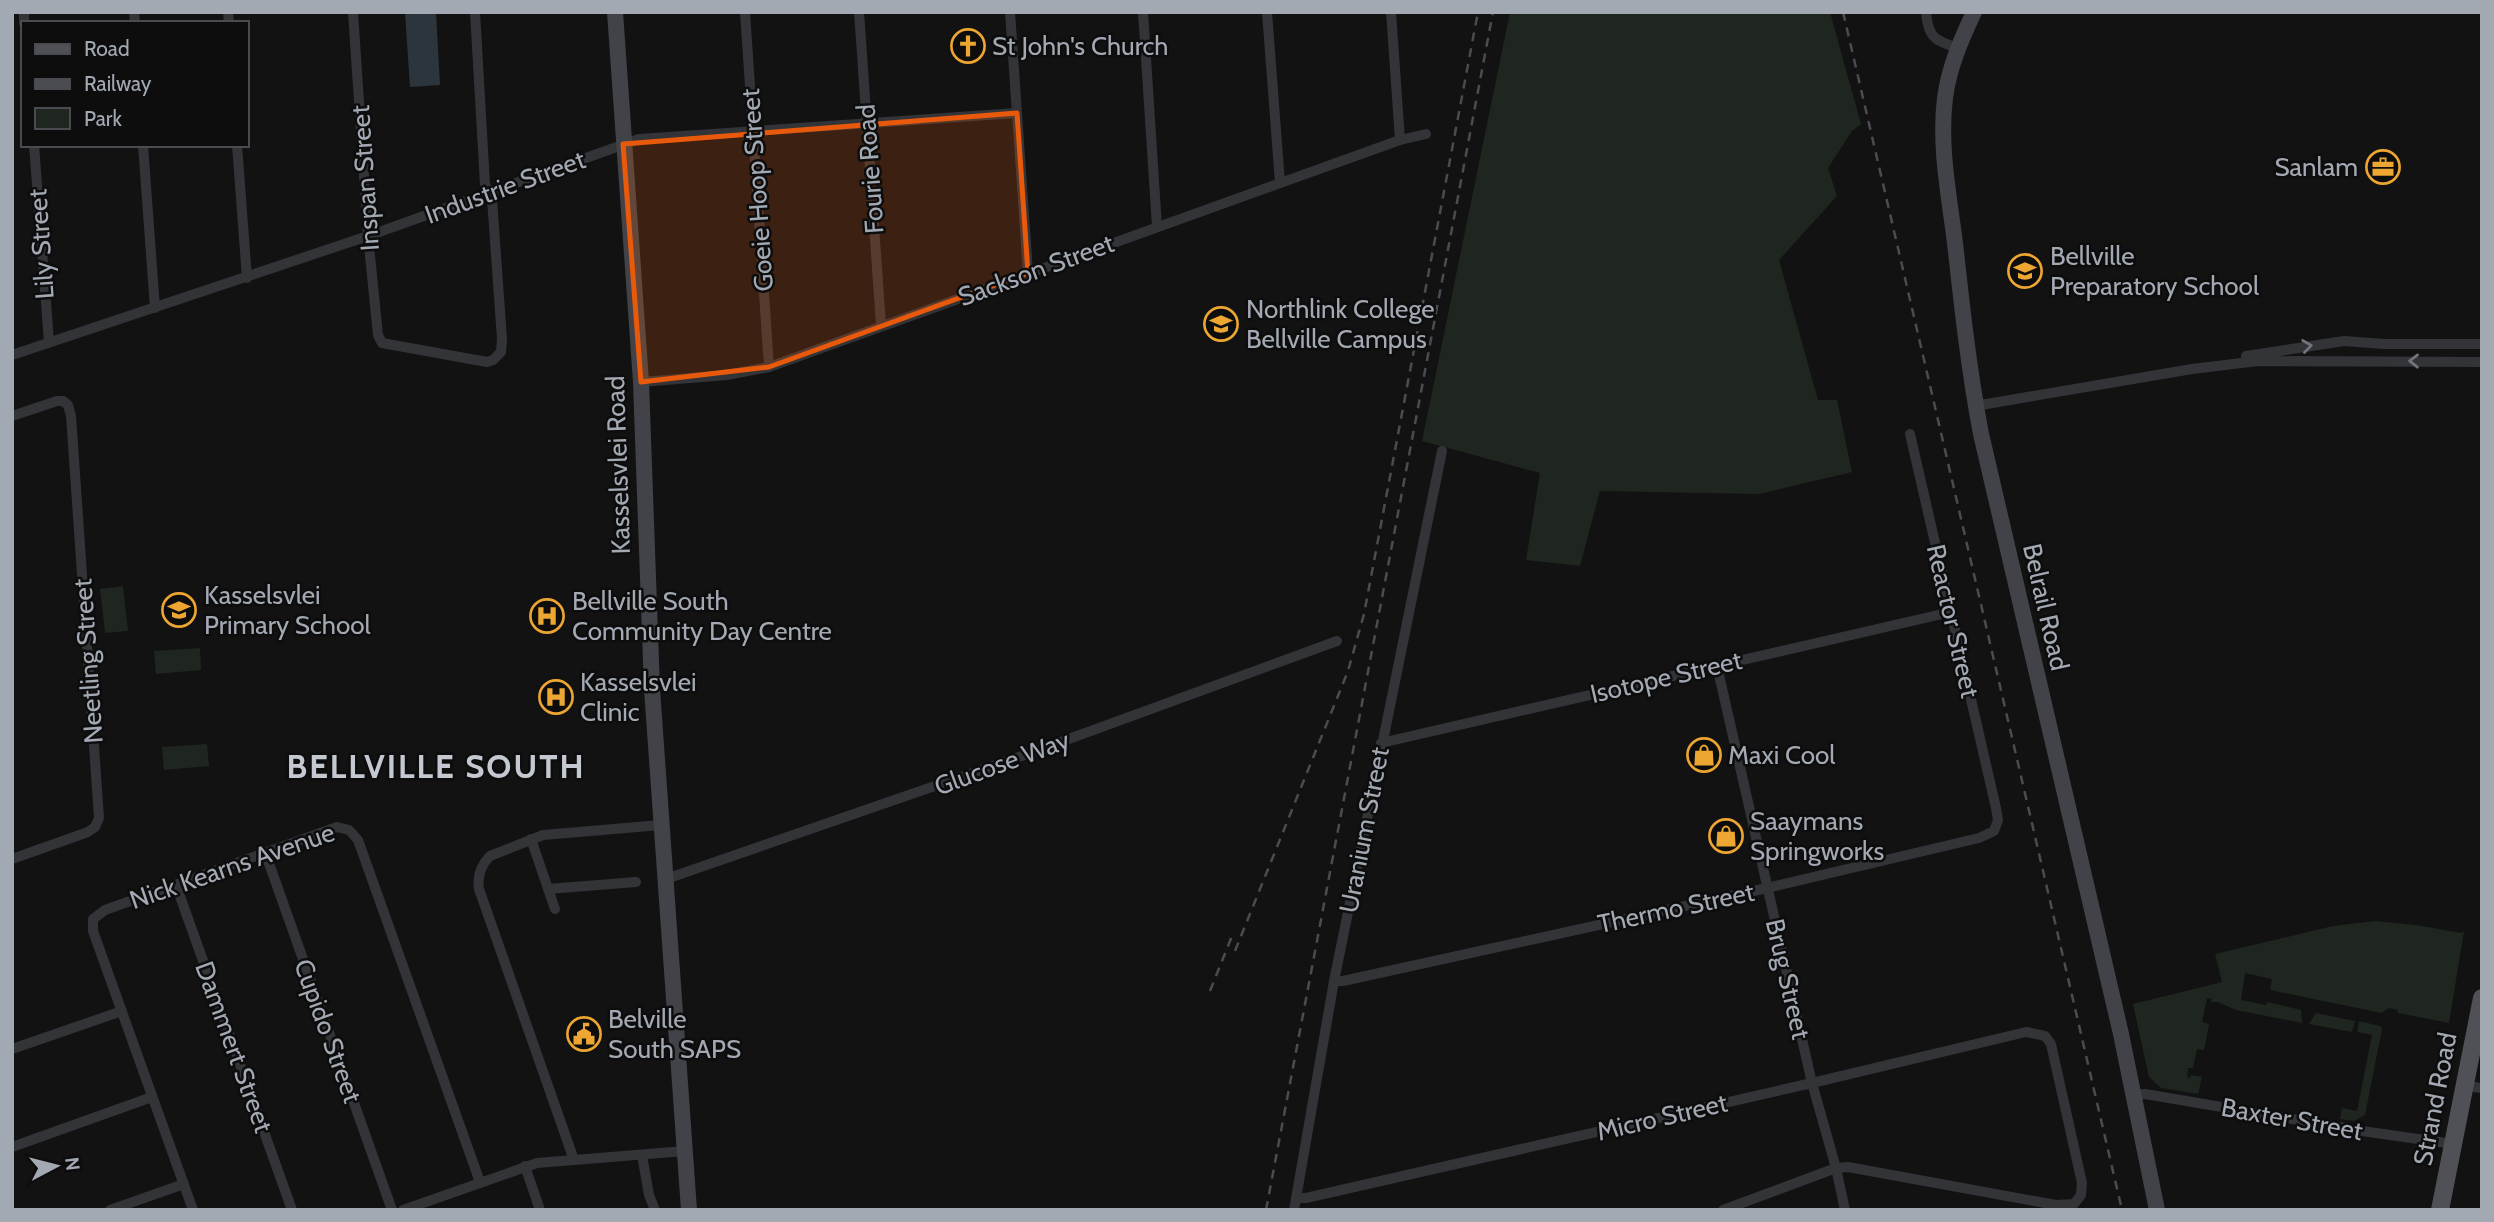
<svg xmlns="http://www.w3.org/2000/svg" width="2494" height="1222" font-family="Cabin,sans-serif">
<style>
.green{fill:#1e261f}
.water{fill:#2c353b}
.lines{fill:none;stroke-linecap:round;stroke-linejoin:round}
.street{stroke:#333438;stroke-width:10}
.secondary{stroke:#414348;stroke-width:16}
.primary{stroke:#4f5157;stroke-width:18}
.rail{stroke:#4a4c51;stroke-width:2.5;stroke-dasharray:9 7;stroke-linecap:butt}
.oneway{stroke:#71747c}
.marked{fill:#e8590c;fill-opacity:0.2;stroke:#e8590c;stroke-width:5;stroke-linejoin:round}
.labels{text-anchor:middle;stroke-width:5;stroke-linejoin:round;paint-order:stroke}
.poi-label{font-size:26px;fill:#a3a9b3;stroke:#0d0d0e;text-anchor:start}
.street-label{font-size:26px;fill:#a3a9b3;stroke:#0d0d0e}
.district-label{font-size:33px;font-weight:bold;letter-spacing:2px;fill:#c4c8d0;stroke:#0d0d0e}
</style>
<rect width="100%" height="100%" fill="#121213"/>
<g class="green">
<polygon points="1510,12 1830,12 1861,124 1852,131 1828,168 1837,196 1779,260 1818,400 1837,400 1852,472 1759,494 1600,491 1580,566 1526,560 1540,473 1422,441"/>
<polygon points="123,586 128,631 105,633 100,589"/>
<polygon points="200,648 201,670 156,674 154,651"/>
<polygon points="207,744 209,766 164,770 162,747"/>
<polygon points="2375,921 2416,925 2461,933 2464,931 2449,1023 2398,1013 2398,1010 2389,1008 2381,1013 2270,990 2272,979 2245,973 2241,1000 2266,1005 2267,1002 2301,1010 2302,1023 2236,1010 2218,1002 2211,1002 2212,999 2207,998 2202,1022 2209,1024 2204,1050 2197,1049 2193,1068 2188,1068 2187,1077 2190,1078 2191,1075 2202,1077 2198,1094 2161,1088 2149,1077 2133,1004 2222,982 2215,954 2333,926"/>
<polygon points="2316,1013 2355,1021 2352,1032 2309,1024"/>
<polygon points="2359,1021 2380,1026 2382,1029 2365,1115 2354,1121 2340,1119 2342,1108 2357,1111 2372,1035 2357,1032"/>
</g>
<polygon class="water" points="436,12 440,85 410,87 405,13"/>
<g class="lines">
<g class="street">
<polyline points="24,12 24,23"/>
<polyline points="134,12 135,23"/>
<polyline points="228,12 229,23"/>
<polyline points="353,12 368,236 378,335 382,343 487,362 493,360 501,352 502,339 492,199 485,184 475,12"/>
<polyline points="745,12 769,367"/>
<polyline points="859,12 881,325"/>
<polyline points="1010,12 1028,273"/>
<polyline points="1143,12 1157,227"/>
<polyline points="1267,12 1280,183"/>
<polyline points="1391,12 1400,140"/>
<path d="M1926,12C1928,38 1935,40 1957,48"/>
<polyline points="34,145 49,342"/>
<polyline points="143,145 155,308"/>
<polyline points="237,145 247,278"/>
<polyline points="12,355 368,236 639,139 1017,113"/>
<polyline points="2246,356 2344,341 2384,344 2482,344"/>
<polyline points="641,382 727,375 769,367 1400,140 1426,134"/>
<polyline points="1975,406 2192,369 2258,361 2482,362"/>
<polyline points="12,416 57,401 63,401 68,405 71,416 99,818 95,827 88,832 12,859"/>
<polyline points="1717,666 1812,1083 1836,1168 1845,1210"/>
<polyline points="1381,743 1951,612"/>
<polyline points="531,839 555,909"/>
<polyline points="265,852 392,1210"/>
<polyline points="666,879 1036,751 1337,641"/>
<polyline points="176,885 292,1210"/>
<polyline points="548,889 636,882"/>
<polyline points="1334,981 1343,981 1767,888 1979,838 1994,831 1998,820 1996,808 1910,434"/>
<polyline points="12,1049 122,1011"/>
<polyline points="2465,1086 2482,1088"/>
<polyline points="2132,1095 2145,1094 2369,1132 2453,1144"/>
<polyline points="12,1147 152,1097"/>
<polyline points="642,1155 649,1195 655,1210"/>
<path d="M574,1160L479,889C477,876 481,865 490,856L543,835L661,825"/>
<polyline points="525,1166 540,1210"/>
<polyline points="1296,1198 1306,1198 1812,1083 2026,1032 2045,1036 2051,1044 2082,1183 2081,1195 2074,1204 2056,1205 1848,1167 1836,1168 1723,1210"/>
<polyline points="110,1210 184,1184"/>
<polyline points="193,1210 93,931 93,919 105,910 337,827 349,830 358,840 480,1182"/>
<polyline points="403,1210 537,1163 685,1151"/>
<polyline points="1294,1210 1334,981 1442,451"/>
</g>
<g class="secondary">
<polyline points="615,12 641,382 652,689 689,1210"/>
<path d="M1974,12C1961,40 1949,67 1945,98C1939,146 1949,195 1955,243C1962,307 1969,371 1981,434L2121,1034L2157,1210"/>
</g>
<polyline class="primary" points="2440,1210 2482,998"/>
<g class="rail">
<polyline points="1843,12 2122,1210"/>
<polyline points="1235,951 1348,671 1364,614 1478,12"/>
<polyline points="1210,991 1232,936"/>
<polyline points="1266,1210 1493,12"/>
</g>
</g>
<defs><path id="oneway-chevron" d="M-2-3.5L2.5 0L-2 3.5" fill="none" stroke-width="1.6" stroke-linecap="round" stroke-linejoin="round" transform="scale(1.75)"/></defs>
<g class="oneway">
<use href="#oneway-chevron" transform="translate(2307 346) rotate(-8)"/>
<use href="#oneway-chevron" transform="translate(2414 361) rotate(-179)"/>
</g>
<path class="marked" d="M1017,113L1028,273L769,367L641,382L623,144Z"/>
<defs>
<g id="church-ring" transform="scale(1.75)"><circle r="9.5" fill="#0d0d0e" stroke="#eca631" stroke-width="1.5"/><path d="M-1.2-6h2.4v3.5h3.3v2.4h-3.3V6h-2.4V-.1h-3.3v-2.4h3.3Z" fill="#eca631"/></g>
<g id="office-ring" transform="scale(1.75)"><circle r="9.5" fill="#0d0d0e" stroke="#eca631" stroke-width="1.5"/><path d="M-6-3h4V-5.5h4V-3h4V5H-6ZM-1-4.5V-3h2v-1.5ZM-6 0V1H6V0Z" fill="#eca631"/></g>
<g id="school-ring" transform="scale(1.75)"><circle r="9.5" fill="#0d0d0e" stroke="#eca631" stroke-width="1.5"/><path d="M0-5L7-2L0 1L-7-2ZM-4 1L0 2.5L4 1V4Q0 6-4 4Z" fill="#eca631"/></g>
<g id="university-ring" transform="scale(1.75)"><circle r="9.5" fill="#0d0d0e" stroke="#eca631" stroke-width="1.5"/><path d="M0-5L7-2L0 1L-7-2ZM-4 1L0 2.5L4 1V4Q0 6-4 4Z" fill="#eca631"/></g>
<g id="hospital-ring" transform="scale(1.75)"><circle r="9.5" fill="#0d0d0e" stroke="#eca631" stroke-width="1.5"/><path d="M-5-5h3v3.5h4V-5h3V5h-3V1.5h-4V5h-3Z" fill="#eca631"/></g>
<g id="shop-ring" transform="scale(1.75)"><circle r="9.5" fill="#0d0d0e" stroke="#eca631" stroke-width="1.5"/><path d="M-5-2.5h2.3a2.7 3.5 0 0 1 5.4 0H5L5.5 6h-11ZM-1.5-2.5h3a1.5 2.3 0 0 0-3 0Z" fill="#eca631"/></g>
<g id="civic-ring" transform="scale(1.75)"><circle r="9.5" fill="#0d0d0e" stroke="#eca631" stroke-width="1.5"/><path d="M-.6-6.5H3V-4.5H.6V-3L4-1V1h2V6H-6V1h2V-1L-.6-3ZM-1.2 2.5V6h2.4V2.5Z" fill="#eca631"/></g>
</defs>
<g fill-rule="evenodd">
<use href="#church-ring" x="968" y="46"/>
<use href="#office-ring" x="2383" y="167"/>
<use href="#school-ring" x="2025" y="271"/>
<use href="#university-ring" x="1221" y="324"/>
<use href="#school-ring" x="179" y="610"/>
<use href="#hospital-ring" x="547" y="616"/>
<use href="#hospital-ring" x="556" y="697"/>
<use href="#shop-ring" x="1704" y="755"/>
<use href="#shop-ring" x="1726" y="836"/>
<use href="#civic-ring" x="584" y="1034"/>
</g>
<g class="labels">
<g class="poi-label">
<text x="992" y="55">St John's Church</text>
<text x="2358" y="176" text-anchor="end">Sanlam</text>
<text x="2050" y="265">Bellville<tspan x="2050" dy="30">Preparatory School</tspan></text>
<text x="1246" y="318">Northlink College<tspan x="1246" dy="30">Bellville Campus</tspan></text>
<text x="204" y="604">Kasselsvlei<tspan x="204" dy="30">Primary School</tspan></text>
<text x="572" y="610">Bellville South<tspan x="572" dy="30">Community Day Centre</tspan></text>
<text x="580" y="691">Kasselsvlei<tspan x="580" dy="30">Clinic</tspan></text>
<text x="1728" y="764">Maxi Cool</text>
<text x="1750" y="830">Saaymans<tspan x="1750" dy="30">Springworks</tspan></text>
<text x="608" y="1028">Belville<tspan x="608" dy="30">South SAPS</tspan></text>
</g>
<g class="street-label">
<text transform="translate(870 169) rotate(-94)" y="9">Fourie Road</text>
<text transform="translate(365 178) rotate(-94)" y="9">Inspan Street</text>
<text transform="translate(505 187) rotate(-20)" y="9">Industrie Street</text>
<text transform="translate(757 190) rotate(-94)" y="9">Goeie Hoop Street</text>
<text transform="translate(41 244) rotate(-94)" y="9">Lily Street</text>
<text transform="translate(1036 270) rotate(-20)" y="9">Sackson Street</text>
<text transform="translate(618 465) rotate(-92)" y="9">Kasselsvlei Road</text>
<text transform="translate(2046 607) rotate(77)" y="9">Belrail Road</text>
<text transform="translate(1953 621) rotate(77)" y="9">Reactor Street</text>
<text transform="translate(88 661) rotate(-94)" y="9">Neetling Street</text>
<text transform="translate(1666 677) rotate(-13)" y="9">Isotope Street</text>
<text transform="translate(1002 763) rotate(-20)" y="9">Glucose Way</text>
<text transform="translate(1364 830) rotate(-79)" y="9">Uranium Street</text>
<text transform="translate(232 866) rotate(-19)" y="9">Nick Kearns Avenue</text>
<text transform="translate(1676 908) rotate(-12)" y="9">Thermo Street</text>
<text transform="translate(1788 979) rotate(77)" y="9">Brug Street</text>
<text transform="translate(328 1031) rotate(70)" y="9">Cupido Street</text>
<text transform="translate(234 1047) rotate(70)" y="9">Dammert Street</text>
<text transform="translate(2435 1099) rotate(-79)" y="9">Strand Road</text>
<text transform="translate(1662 1117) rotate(-13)" y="9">Micro Street</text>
<text transform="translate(2292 1119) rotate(10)" y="9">Baxter Street</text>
</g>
<g class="district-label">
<text x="436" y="778">BELLVILLE SOUTH</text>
</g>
</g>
<rect width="2494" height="1222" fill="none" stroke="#a3a9b3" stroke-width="28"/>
<rect x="21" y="21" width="228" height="126" fill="#0d0d0e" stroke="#494b50" stroke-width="2"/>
<rect x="35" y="44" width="35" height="10" fill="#4f5157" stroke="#494b50" stroke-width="2"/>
<text x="84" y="56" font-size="21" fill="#a3a9b3">Road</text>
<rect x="35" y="79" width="35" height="10" fill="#4a4c51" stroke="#494b50" stroke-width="2"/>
<text x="84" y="91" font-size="21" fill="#a3a9b3">Railway</text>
<rect x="35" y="108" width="35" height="21" fill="#1e261f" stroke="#494b50" stroke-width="2"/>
<text x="84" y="126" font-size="21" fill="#a3a9b3">Park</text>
<g transform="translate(56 1166) rotate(83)" stroke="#0d0d0e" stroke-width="5" paint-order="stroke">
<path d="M0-5L12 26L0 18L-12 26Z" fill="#a3a9b3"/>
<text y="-10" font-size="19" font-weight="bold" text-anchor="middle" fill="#a3a9b3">N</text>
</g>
</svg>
